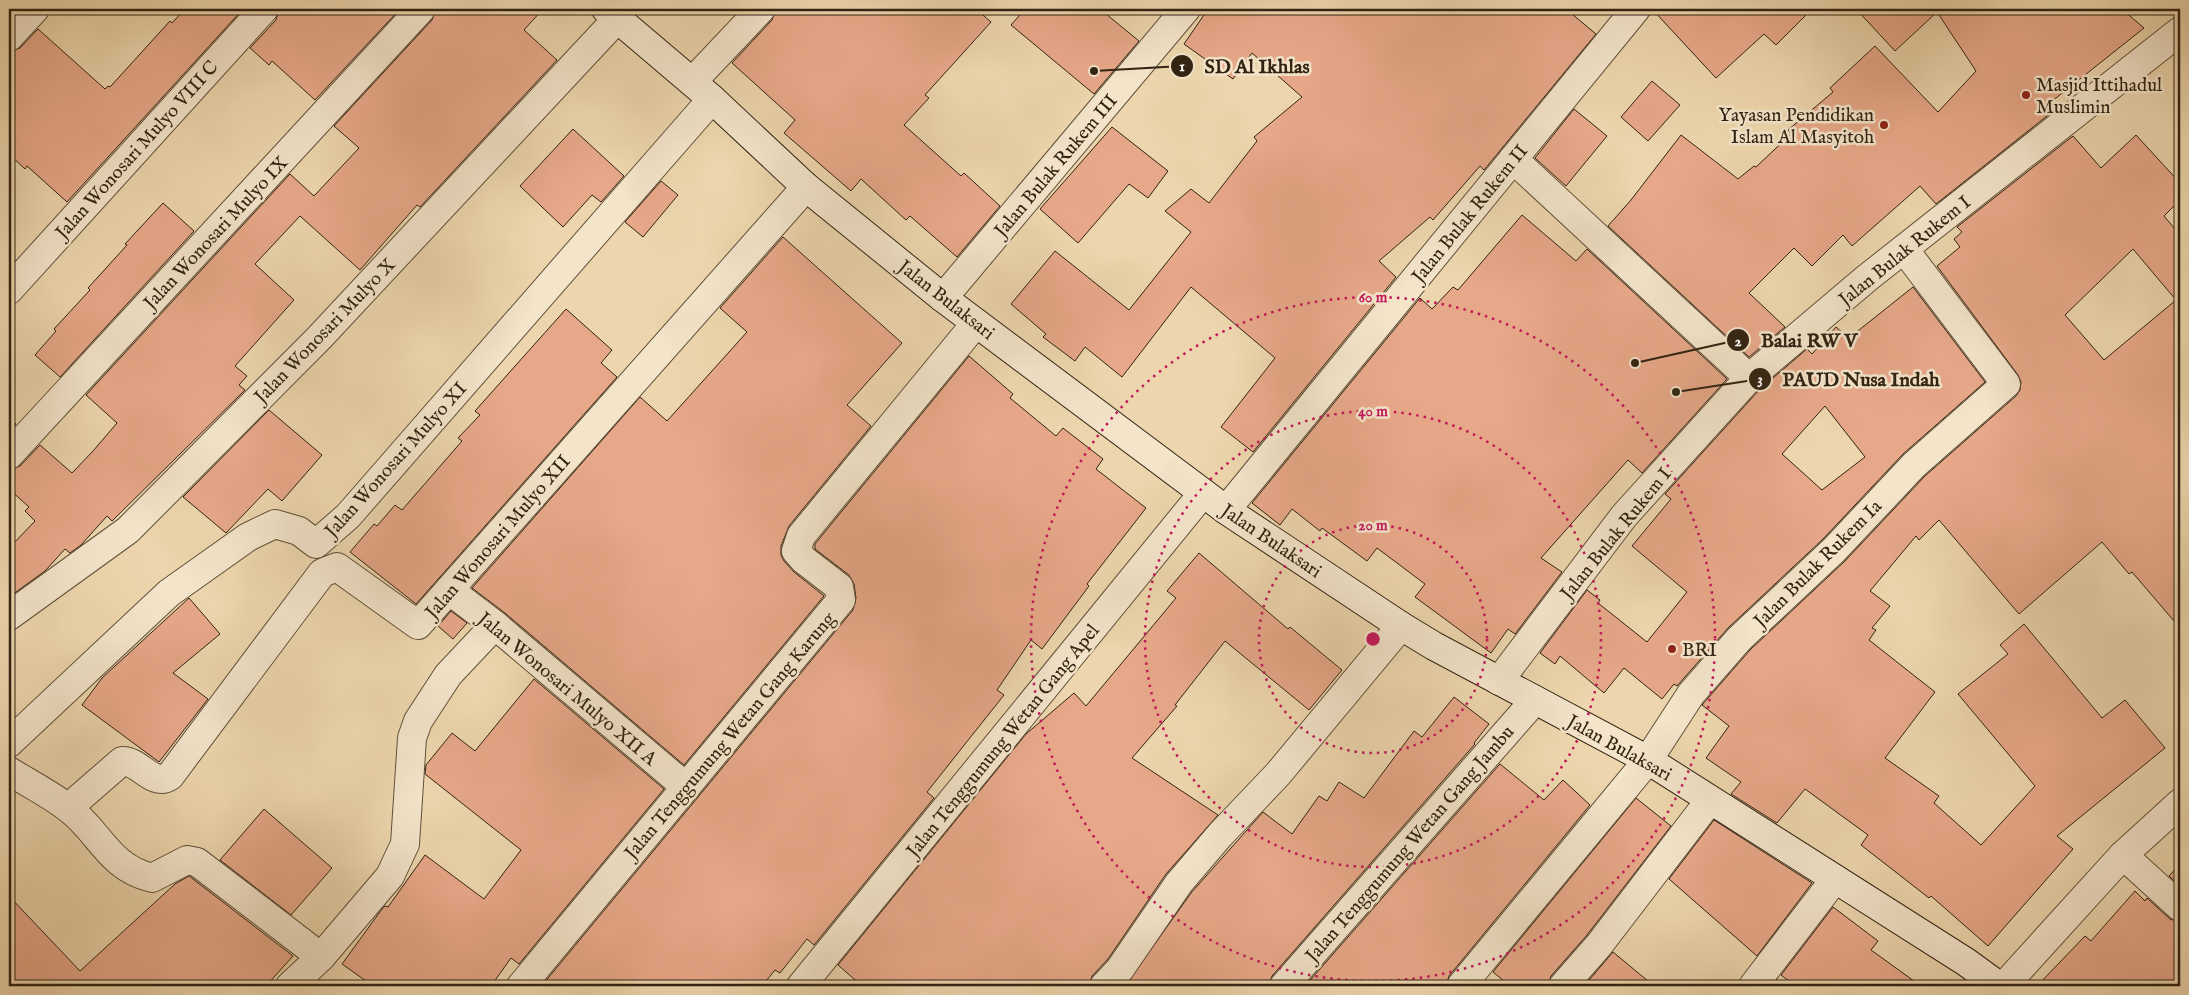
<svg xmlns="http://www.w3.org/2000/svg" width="2189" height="995" font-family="'IM FELL English',serif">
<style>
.building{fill:#e7a889;stroke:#312312;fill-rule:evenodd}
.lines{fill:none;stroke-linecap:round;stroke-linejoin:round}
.street-casing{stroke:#605039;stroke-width:30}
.secondary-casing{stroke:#312312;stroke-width:30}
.street{stroke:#f3e4ca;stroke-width:28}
.secondary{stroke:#f3e4ca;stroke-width:28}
.ring{fill:none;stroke:#c2185b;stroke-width:2.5;stroke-dasharray:2.5 5}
.poi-dot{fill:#8f2418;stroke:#f3e4ca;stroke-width:2}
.labels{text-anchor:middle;stroke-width:5;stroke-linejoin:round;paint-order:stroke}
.poi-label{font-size:19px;fill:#312312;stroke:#f3e4ca;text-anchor:start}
.street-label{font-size:19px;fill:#312312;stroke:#f3e4ca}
.centre{fill:#c2185b;stroke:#f3e4ca;stroke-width:2.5}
.ring-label{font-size:15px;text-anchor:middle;font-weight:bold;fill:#c2185b;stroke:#f3e4ca;stroke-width:5;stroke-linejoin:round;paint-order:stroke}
.leader{fill:none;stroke:#312312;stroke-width:2}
.callout-dot{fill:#312312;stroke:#f3e4ca;stroke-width:2}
.mark-label{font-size:15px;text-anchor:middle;font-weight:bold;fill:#fff}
.callout-label{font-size:20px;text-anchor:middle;font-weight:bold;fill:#312312;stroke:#f3e4ca;stroke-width:5;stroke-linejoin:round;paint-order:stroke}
</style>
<rect width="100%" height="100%" fill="#edd6ad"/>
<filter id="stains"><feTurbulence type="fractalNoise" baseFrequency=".004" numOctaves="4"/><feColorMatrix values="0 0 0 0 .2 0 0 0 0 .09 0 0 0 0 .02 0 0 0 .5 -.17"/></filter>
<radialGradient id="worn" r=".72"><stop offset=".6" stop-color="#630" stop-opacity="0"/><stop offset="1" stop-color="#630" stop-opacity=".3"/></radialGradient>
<g class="building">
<polygon points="185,9 243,9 67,202 27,166 25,169 9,154 9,52 20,48 38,29 105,89 108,86 110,87 170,21 172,23"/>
<polygon points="279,9 400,9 315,100 272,61 269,65 250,48 276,20"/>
<polygon points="436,9 543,9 524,30 557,60 420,207 417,205 360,270 300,216 255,264 294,300 235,366 247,376 239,385 245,390 112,521 107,516 81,545 70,553 65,549 45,571 9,597 9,548 35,521 25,511 29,507 9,489 9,470 20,466 40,445 72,473 93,451 117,423 86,395 290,174 314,196 359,148 334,126 432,20"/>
<polygon points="776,9 976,9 991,22 925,95 929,98 904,125 961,176 964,173 1000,206 957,257 910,216 906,220 861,179 851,191 784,133 795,120 732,63 772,20"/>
<polygon points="1025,9 1100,9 1139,41 1094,94 1011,25"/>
<polygon points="1208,9 1566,9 1596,34 1484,170 1480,166 1433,220 1430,217 1379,261 1396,277 1253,452 1221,427 1275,358 1191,287 1122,377 1085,347 1075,361 1043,337 1046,334 1011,304 1055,251 1129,310 1191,232 1165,211 1191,189 1209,203 1257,141 1254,137 1302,97 1252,53 1233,79 1184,44"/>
<polygon points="1652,9 1812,9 1776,45 1764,34 1716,78"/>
<polygon points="1856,9 2122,9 2144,28 2046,106 2052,112 1936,204 1920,186 1852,246 1843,235 1812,266 1794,248 1749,293 1785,327 1749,357 1608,226 1631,200 1681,135 1738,179 1754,166 1756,167 1791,134 1788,130 1833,92 1830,88 1875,46 1938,112 1976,71 1937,12 1895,51"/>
<polygon points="1652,81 1680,105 1648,141 1621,117"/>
<polygon points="1574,109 1607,136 1566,186 1535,158"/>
<polygon points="1112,127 1168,171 1148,198 1129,184 1078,243 1040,209"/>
<polygon points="573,129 624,176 601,202 592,195 563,227 520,186"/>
<path d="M2136,135L2180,183V200L2164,216L2180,235V628L2132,572L2129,574L2102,542L2019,614L1939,520L1919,540L1916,536L1870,591L1890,606L1872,628L1876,630L1869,640L1935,692L1885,758L1939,796L1934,803L1981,845L2035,786L1958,694L2008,654L2000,645L2024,624L2102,718L2125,700L2165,748L2057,836L2073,849L1988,946L1931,896L1929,898L1861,845L1868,835L1805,789L1777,823L1731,794L1741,782L1706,758L1729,726L1702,705L1750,650L1845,561L1925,476L2016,396L2020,390L2021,382L2018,375L1937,266L1960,247L1954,239L1962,232L1957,227L2073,136L2101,168ZM2133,249L2176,300L2104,360L2065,315Z"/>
<polygon points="661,181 678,195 643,237 625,222"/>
<polygon points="163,203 194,231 60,377 35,355 56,331 54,329 90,290 88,288 127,245 125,244"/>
<polygon points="1522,215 1576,261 1587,249 1727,379 1642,473 1628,460 1541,558 1562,572 1515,634 1508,629 1491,653 1415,597 1425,584 1377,548 1367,561 1322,528 1320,531 1292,509 1280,525 1252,503 1420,298 1432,309 1453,287 1458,290"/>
<polygon points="783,237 902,343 847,405 871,426 789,526 781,546 781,555 784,561 794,572 824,596 684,765 505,613 472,588 640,397 667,421 747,332 720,308"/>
<path d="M1913,287L1985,382L1903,454L1823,539L1728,628L1677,686L1674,684L1662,699L1624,668L1604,693L1560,656L1555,664L1540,653L1587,590L1600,600L1598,603L1647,642L1687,592L1632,546L1671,499L1665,494L1760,389L1807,349L1812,354L1836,327L1849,338ZM1825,406L1865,457L1822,490L1782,454Z"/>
<polygon points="566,309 612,350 601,363 617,377 416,604 350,552 374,524 377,526 395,505 402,510 462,441 458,438 480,415 475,411"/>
<polygon points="969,356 1013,394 1010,398 1056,436 1063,428 1103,459 1096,469 1146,508 1087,584 1089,586 1042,649 1031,640 997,690 1004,695 927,792 934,798 814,945 807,939 780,973 775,970 762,986 548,986 544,983 853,610 856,598 854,584 849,575 815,549 815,544"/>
<polygon points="269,410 322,455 282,501 268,489 226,533 183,497"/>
<polygon points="9,417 16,424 9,432"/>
<polygon points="1199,553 1288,629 1290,627 1342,670 1309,710 1225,641 1175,705 1177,706 1132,758 1218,815 1166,874 1108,959 1092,976 1089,986 862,986 838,965 1026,734 1074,693 1086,706 1176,598 1167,591"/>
<polygon points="189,598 220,634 173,673 208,699 159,762 82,705 102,678"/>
<polygon points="451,611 467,623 453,639 438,626"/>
<polygon points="534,679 664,789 519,964 511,958 491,986 373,986 342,964 382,909 385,906 388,907 425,855 484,899 521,850 425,774 426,765 452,733 475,751"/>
<polygon points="1454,697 1489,724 1474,743 1475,744 1272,976 1269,986 1125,986 1191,893 1263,812 1292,834 1319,796 1327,801 1339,782 1364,798 1414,731 1422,737"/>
<polygon points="1500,764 1544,800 1563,780 1590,805 1449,976 1446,986 1305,986"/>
<polygon points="1636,798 1671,826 1587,935 1551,976 1548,986 1510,986 1493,972"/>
<polygon points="264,809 332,868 291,915 220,860"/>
<polygon points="1714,820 1812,883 1757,956 1669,879"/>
<polygon points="2180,864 2180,886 2169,876"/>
<polygon points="189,876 293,956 266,986 9,986 9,896 80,971 175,884"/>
<polygon points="2135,891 2145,901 2147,898 2170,919 2180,922 2180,986 2037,986 2085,936 2091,941"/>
<polygon points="1833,907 1878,941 1871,950 1921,986 1795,986 1781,975"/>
<polygon points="1613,952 1654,986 1584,986"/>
</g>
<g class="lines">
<g class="street-casing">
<g id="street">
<polyline points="9,37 35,9"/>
<polyline points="692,82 761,9"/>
<polyline points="1513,159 1749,378"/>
<polyline points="9,290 264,9"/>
<polyline points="943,298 1186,9"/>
<polyline points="9,455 421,9"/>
<polyline points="1226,510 1636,9"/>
<polyline points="449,590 495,625 686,787"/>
<polyline points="9,616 128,530 319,338 617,19"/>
<polyline points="1499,681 1624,516 1749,378 1867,278 2180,31"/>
<polyline points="9,743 169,593 248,537 275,524 299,531 316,544 348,516 712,99"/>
<path d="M9,771C28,783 50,794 68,808C101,833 108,867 152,878L187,860L197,862L321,957"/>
<path d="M68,808L122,761C139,760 153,788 170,776L322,573L337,567L418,625L806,187"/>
<polyline points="2123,855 2180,907"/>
<polyline points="290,986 321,957 390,876 405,844 412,738 418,721 448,675 495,625"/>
<polyline points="521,986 841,600 839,587 804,560 796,551 801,536 976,323"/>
<polyline points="801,986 1203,493"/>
<polyline points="1104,986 1120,969 1179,883 1220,835 1278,774 1401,626"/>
<polyline points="1284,986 1535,700"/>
<polyline points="1461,986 1648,760 1691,694 1739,639 1834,550 1914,465 2006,384 1904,249"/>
<polyline points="1563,986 1599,945 1710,800"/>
<polyline points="1753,986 1835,879"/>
<polyline points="2004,986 2123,855 2180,803"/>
</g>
</g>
<g class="secondary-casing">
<polyline id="secondary" points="606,9 712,99 806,187 943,298 1226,510 1401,626 1434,646 1648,760 1966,962 1999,986"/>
</g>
<use href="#street" class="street"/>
<use href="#secondary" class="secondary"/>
</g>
<g class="ring">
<circle cx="1373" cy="639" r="114"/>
<circle cx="1373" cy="639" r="228"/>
<circle cx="1373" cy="639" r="342"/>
</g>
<g class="poi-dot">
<circle cx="2026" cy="95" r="5"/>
<circle cx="1884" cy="125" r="5"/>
<circle cx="1672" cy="649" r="5"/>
</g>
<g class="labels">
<g class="poi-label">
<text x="2036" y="91">Masjid Ittihadul<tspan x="2036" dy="22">Muslimin</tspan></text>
<text x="1874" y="121" text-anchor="end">Yayasan Pendidikan<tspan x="1874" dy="22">Islam Al Masyitoh</tspan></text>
<text x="1682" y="656">BRI</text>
</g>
<g class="street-label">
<text transform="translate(136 149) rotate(-48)" y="7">Jalan Wonosari Mulyo VIII C</text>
<text transform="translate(1055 165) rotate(-50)" y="7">Jalan Bulak Rukem III</text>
<text transform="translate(1469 213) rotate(-51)" y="7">Jalan Bulak Rukem II</text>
<text transform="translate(215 232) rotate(-47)" y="7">Jalan Wonosari Mulyo IX</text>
<text transform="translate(1904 250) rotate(-39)" y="7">Jalan Bulak Rukem I</text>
<text transform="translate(947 299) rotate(38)" y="7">Jalan Bulaksari</text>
<text transform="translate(324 330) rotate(-46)" y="7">Jalan Wonosari Mulyo X</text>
<text transform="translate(395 459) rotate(-48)" y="7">Jalan Wonosari Mulyo XI</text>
<text transform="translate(1615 533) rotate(-51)" y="7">Jalan Bulak Rukem I</text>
<text transform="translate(497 536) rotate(-49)" y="7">Jalan Wonosari Mulyo XII</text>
<text transform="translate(1272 540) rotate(34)" y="7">Jalan Bulaksari</text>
<text transform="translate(1817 563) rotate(-45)" y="7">Jalan Bulak Rukem Ia</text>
<text transform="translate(568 688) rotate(40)" y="7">Jalan Wonosari Mulyo XII A</text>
<text transform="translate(729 735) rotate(-50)" y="7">Jalan Tenggumung Wetan Gang Karung</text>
<text transform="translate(1002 740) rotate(-51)" y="7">Jalan Tenggumung Wetan Gang Apel</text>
<text transform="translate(1620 747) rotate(29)" y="7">Jalan Bulaksari</text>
<text transform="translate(1409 843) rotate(-49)" y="7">Jalan Tenggumung Wetan Gang Jambu</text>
</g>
</g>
<circle cx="1373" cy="639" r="8" class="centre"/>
<g class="ring-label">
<text x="1373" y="302">60 m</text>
<text x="1373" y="416">40 m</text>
<text x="1373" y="530">20 m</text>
</g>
<path class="leader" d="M1094 71L1182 66M1635 363L1738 340M1676 392L1760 379"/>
<g class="callout-dot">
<circle cx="1094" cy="71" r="5"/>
<circle cx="1635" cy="363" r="5"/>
<circle cx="1676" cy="392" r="5"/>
<circle cx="1182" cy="66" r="12"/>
<circle cx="1738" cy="340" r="12"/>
<circle cx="1760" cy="379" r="12"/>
</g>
<g class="mark-label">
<text x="1182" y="71">1</text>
<text x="1738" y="346">2</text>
<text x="1760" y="384">3</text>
</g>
<g class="callout-label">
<text x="1257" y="73">SD Al Ikhlas</text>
<text x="1809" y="347">Balai RW V</text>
<text x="1861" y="386">PAUD Nusa Indah</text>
</g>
<rect width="2189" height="995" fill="none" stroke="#edd6ad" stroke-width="30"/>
<rect x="10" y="10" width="2169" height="975" fill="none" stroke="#312312" stroke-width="2.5"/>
<rect x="15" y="15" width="2159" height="965" fill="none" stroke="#312312"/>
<rect width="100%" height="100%" filter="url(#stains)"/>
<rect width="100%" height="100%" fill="url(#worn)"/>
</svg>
